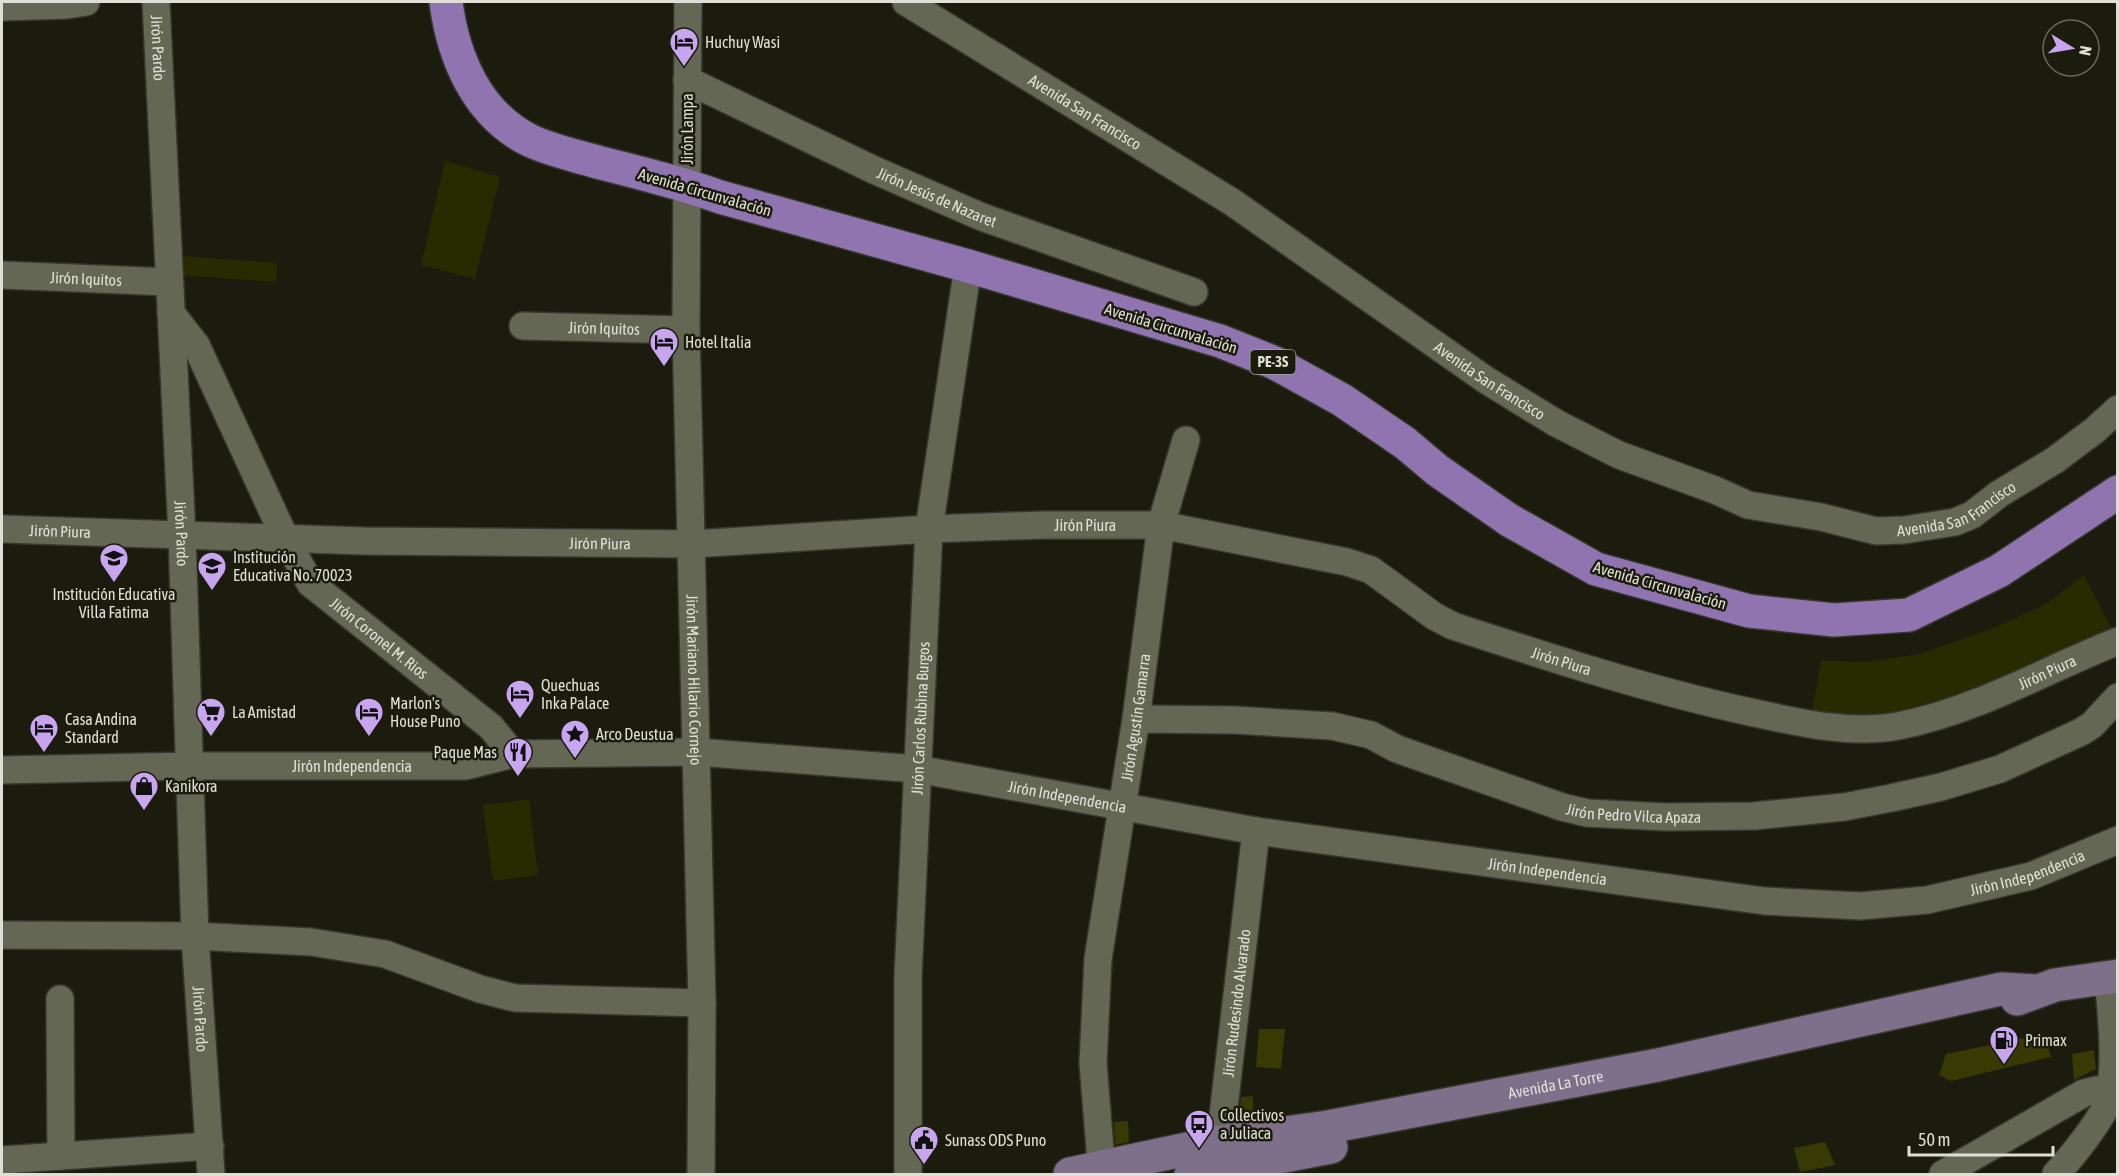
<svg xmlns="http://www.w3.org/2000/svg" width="2119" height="1176" font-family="'Asap Condensed',sans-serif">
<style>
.green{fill:#282b00}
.building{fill:#373a03}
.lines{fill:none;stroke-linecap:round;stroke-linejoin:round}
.minor-casing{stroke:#36372f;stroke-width:30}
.major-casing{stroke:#36372f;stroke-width:36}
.highway-casing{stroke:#36372f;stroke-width:36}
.minor{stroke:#646754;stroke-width:27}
.major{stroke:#7e6f8b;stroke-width:33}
.highway{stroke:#9074b0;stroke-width:33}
.labels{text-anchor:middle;stroke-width:5;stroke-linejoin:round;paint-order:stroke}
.shield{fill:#1b1c0d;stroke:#a4a599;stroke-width:1.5}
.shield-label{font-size:15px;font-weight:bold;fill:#dee0d5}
.poi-label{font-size:16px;fill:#dee0d5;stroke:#1b1c0d;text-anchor:start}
.street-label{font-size:16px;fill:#dee0d5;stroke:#1b1c0d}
</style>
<rect width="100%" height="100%" fill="#1b1c0d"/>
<g class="green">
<polygon points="445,161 500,177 475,279 421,265"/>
<polygon points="181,256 277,263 276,282 179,275"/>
<polygon points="2084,575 2113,631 1988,687 1915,710 1875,717 1812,712 1821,661 1867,662 1920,654 1996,627 2046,604"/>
<polygon points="529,799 538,875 493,881 483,805"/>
</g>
<g class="building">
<polygon points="1259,1029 1285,1029 1281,1069 1256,1067"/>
<polygon points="2044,1034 2051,1057 1951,1081 1939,1075 1946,1054"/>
<polygon points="2094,1050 2096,1069 2074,1080 2072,1054"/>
<polygon points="1253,1096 1253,1114 1239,1116 1241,1097"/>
<polygon points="1128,1121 1129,1142 1115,1145 1114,1122"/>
<polygon points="1825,1142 1835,1165 1800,1172 1794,1148"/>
</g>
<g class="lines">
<g class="minor-casing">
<g id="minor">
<path id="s1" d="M156,2L182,535L195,936L211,1174"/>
<path id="s2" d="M688,2L686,330L702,1003L701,1174"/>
<path id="s3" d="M906,2L1232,202L1486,380L1556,423L1619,455L1715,490L1748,505L1821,517L1876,531L1904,530L1955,522L1972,515L1999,494L2055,460L2095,430L2118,409"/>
<polyline points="2,7 67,5 86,2"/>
<path id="s4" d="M687,80L874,170L982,217L1194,292"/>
<path id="s5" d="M2,275L169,282"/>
<path id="s6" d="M171,313L196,345L285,538L310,583L491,727L513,754"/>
<path id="s7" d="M523,326L686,330"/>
<path id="s8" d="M2,529L364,541L693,544L929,529L1042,525H1161L1347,562L1371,570L1434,616L1453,626C1551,658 1649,690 1750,712C1797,722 1849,735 1898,726C1976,711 2045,670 2118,641"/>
<path id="s9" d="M1136,719L1235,720L1332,726L1371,735L1397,749L1562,807L1587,813L1666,817L1754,816L1844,807L1891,798L1941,787L2000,769L2081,732L2092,725L2118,697"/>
<path id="s10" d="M2,770L190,766H466L513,754L697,752L917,769L1256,831L1764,901L1860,906L1927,900L2031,876L2118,840"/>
<polyline points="2,935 195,936 311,942 385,954 480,989 515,998 702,1003"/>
<polyline points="60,999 61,1156"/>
<polyline points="2,1160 210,1146"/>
<path id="s11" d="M1220,1161V1142L1256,831"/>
<path id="s12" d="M908,1174V977L929,529L968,266"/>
<path id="s13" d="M1102,1174L1093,1063L1098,959L1136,719L1161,525L1186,440"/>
<polyline points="1943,1174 2084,1093 2096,1090 2118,1092"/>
<path d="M2056,1174C2069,1160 2101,1121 2107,1103C2118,1072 2111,1010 2108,977"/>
</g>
</g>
<g class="major-casing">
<g id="major">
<polyline points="2017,999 2055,985 2118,976"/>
<path id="s14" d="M1070,1174L1220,1142L1328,1127L1658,1065L2001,989L2038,991"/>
<polyline points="1191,1174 1331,1147"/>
</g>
</g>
<g class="highway-casing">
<path id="highway" d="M446,2C453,57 477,115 531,141C553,151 577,156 601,163C641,173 681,183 720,197L968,266L1220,341L1275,363L1342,400L1405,443L1437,470L1509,520L1596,569L1749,611L1834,620L1909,615L1999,571L2118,492"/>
</g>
<use href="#minor" class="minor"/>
<use href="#major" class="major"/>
<use href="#highway" class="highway"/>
</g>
<defs>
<g id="hotel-pin" transform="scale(1.5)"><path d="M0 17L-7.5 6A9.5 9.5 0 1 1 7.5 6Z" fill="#c8a6ef" stroke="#1b1c0d"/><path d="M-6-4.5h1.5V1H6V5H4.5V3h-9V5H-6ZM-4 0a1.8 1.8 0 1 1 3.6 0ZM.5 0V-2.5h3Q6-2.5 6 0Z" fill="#111"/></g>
<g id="school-pin" transform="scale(1.5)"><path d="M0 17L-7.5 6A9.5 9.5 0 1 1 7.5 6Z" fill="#c8a6ef" stroke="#1b1c0d"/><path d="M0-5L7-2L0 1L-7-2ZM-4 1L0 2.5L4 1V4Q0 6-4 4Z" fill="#111"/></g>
<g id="supermarket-pin" transform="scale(1.5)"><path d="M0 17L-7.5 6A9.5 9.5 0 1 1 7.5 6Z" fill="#c8a6ef" stroke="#1b1c0d"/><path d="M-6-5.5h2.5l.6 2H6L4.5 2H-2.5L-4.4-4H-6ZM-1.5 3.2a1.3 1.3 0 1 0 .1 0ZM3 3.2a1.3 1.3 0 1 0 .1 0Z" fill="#111"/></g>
<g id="sight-pin" transform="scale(1.5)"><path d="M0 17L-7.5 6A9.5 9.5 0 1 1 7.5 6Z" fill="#c8a6ef" stroke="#1b1c0d"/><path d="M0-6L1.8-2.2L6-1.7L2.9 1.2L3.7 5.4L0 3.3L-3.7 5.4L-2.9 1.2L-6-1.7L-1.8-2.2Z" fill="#111"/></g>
<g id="restaurant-pin" transform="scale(1.5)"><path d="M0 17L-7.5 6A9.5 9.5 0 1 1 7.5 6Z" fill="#c8a6ef" stroke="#1b1c0d"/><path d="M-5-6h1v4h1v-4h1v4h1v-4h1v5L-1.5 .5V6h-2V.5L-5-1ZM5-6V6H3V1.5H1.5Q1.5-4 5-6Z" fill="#111"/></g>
<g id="shop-pin" transform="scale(1.5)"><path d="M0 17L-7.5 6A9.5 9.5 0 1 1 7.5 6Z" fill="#c8a6ef" stroke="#1b1c0d"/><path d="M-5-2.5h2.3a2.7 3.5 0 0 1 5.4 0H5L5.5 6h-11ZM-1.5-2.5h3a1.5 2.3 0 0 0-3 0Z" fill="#111"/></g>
<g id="fuel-pin" transform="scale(1.5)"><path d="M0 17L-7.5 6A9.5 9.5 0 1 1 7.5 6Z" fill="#c8a6ef" stroke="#1b1c0d"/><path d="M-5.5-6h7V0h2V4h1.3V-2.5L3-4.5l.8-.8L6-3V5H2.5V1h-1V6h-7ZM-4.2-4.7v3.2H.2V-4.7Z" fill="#111"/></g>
<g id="bus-pin" transform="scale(1.5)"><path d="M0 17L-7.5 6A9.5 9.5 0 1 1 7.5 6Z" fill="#c8a6ef" stroke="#1b1c0d"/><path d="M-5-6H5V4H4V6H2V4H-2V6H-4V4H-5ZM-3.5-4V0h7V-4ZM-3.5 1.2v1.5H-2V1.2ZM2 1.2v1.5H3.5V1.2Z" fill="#111"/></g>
<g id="civic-pin" transform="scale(1.5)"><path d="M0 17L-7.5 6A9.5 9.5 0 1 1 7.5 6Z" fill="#c8a6ef" stroke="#1b1c0d"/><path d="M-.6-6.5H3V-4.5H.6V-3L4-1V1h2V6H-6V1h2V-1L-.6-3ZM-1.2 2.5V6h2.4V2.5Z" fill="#111"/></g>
</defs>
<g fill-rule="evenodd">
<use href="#hotel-pin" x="684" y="42"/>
<use href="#hotel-pin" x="664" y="342"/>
<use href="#school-pin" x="114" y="558"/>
<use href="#school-pin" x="212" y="566"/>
<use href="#hotel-pin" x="520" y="694"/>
<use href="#supermarket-pin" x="211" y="712"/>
<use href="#hotel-pin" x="369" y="712"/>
<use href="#hotel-pin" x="44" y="728"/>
<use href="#sight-pin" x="575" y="734"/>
<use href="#restaurant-pin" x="518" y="752"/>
<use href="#shop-pin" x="144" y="786"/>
<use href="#fuel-pin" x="2004" y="1040"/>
<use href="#bus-pin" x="1199" y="1124"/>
<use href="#civic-pin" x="924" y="1140"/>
</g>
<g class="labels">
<rect class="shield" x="1250.5" y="350" width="45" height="24" rx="4.5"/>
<g class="shield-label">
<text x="1273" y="367">PE-3S</text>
</g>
<g class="poi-label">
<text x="705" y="48">Huchuy Wasi</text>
<text x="685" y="348">Hotel Italia</text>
<text x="233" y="563">Institución<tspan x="233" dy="18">Educativa No. 70023</tspan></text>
<text x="114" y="600" text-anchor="middle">Institución Educativa<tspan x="114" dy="18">Villa Fatima</tspan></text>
<text x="541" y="691">Quechuas<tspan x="541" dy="18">Inka Palace</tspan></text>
<text x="390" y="709">Marlon's<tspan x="390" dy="18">House Puno</tspan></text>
<text x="232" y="718">La Amistad</text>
<text x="65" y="725">Casa Andina<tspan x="65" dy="18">Standard</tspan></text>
<text x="596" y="740">Arco Deustua</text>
<text x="497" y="758" text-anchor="end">Paque Mas</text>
<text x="165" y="792">Kanikora</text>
<text x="2025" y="1046">Primax</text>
<text x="1220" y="1121">Collectivos<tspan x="1220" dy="18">a Juliaca</tspan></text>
<text x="945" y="1146">Sunass ODS Puno</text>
</g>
<g class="street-label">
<text dy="6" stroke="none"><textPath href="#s1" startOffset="46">Jirón Pardo</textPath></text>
<text dy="6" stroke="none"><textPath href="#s3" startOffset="210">Avenida San Francisco</textPath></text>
<text transform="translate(687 129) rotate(-90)" y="6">Jirón Lampa</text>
<text transform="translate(705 192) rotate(16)" y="6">Avenida Circunvalación</text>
<text dy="6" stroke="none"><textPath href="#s4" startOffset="276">Jirón Jesús de Nazaret</textPath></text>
<text dy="6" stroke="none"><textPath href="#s5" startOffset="84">Jirón Iquitos</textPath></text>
<text dy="6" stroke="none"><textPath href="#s7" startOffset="81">Jirón Iquitos</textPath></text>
<text transform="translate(1171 328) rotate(17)" y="6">Avenida Circunvalación</text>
<text dy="6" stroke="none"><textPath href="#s3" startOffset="696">Avenida San Francisco</textPath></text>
<text dy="6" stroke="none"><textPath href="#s3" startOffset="1200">Avenida San Francisco</textPath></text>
<text dy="6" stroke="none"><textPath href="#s8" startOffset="1084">Jirón Piura</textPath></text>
<text dy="6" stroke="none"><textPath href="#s8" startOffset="58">Jirón Piura</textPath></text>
<text dy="6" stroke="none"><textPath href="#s1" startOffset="532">Jirón Pardo</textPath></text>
<text dy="6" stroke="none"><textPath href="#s8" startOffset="598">Jirón Piura</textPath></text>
<text transform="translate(1660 585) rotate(16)" y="6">Avenida Circunvalación</text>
<text dy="6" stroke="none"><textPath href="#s6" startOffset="393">Jirón Coronel M. Rios</textPath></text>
<text dy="6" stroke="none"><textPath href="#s8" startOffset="1588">Jirón Piura</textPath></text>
<text dy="6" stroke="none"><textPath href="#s8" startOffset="2092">Jirón Piura</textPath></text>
<text dy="6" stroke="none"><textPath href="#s2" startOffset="678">Jirón Mariano Hilario Cornejo</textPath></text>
<text dy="6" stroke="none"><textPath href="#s13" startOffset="460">Jirón Agustín Gamarra</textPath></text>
<text dy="6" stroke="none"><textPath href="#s12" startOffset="456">Jirón Carlos Rubina Burgos</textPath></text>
<text dy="6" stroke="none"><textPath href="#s10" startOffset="350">Jirón Independencia</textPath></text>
<text dy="6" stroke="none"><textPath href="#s10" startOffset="1070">Jirón Independencia</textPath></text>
<text dy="6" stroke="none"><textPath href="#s9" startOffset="513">Jirón Pedro Vilca Apaza</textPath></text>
<text dy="6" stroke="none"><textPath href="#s10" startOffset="1556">Jirón Independencia</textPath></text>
<text dy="6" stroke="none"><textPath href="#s10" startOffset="2042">Jirón Independencia</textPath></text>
<text dy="6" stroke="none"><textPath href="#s11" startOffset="159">Jirón Rudesindo Alvarado</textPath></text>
<text dy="6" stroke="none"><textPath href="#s1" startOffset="1018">Jirón Pardo</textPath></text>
<text dy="6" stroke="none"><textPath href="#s14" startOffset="494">Avenida La Torre</textPath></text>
</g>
</g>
<rect width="2119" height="1176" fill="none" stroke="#dee0d5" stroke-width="6"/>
<g transform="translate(2071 48) rotate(101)"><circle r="28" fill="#1b1c0d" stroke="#696a5d" stroke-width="1.5"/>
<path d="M0-4.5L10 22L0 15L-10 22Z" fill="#c8a6ef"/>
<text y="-9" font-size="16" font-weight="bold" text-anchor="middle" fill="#dee0d5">N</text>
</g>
<path d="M1909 1146v9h144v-9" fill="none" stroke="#dee0d5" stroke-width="3"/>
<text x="1918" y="1146" font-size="18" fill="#dee0d5" stroke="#1b1c0d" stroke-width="4.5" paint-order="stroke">50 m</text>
</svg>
